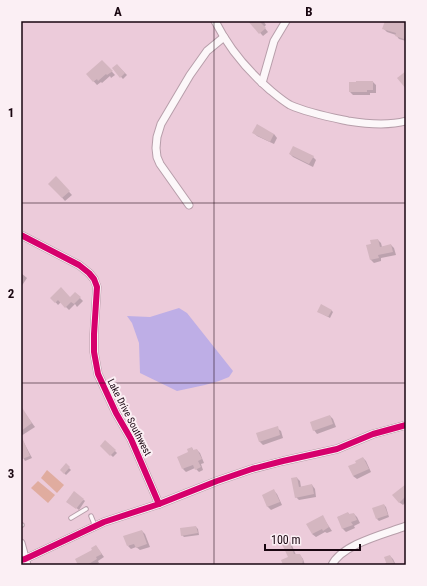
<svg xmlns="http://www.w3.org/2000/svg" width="427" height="586" font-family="'Roboto Condensed',sans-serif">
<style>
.green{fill:#e0ac9f}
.water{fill:#beaee6}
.shadow{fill:#0003}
.building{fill:#d4b6c0}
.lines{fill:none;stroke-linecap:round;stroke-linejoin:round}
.service-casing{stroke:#b79eaa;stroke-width:5.5}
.minor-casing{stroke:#b79eaa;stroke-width:9}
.service{stroke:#fcf7f9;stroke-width:3.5}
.minor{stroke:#fcf7f9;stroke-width:7}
.cycleway-casing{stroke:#fbeff4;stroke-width:8}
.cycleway{stroke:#d6006c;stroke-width:6}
.grid{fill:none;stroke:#190610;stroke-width:1;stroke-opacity:0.55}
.labels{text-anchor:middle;stroke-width:4;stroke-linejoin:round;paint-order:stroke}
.street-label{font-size:10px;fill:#190610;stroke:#fbeff4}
.neatline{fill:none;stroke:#190610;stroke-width:1.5}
.grid-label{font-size:13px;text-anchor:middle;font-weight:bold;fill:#190610}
</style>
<rect width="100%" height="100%" fill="#eccbda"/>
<g class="green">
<polygon points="47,470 64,485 57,493 41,478"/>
<polygon points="38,481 55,495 48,503 31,488"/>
</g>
<polygon class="water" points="179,308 187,313 233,371 229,377 219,381 205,385 177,391 140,373 139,343 132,323 127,316 150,317"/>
<g class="shadow">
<polygon points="249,21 265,21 264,22 266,25 264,27 268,32 263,36"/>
<polygon points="386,21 406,21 406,41 399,39 396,35 387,32 384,29"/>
<polygon points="102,61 115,75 111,78 110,76 102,83 101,82 97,85 88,75"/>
<polygon points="117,65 127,75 123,79 113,68"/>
<polygon points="373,82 376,85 376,93 370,93 370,95 353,95 350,92 350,83"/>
<polygon points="253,132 274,134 277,138 274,144 257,136"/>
<polygon points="290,154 313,157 316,160 313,167 293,157"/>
<polygon points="56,178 72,195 65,201 50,184"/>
<polygon points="378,240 381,243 382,247 391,245 394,248 396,255 381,258 381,261 374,263 371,260 368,246"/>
<polygon points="21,273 27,278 21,287"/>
<polygon points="75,293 83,301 77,307 75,304 69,310 61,302 58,305 52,298 70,298"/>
<polygon points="331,310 333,312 330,318 319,312"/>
<polygon points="21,408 35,427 21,436"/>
<polygon points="330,416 333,419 336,427 317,434 314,430"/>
<polygon points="277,428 281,431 283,438 263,445 259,441"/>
<polygon points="23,441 32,458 25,461 21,454 21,442"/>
<polygon points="105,441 117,453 113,457 101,446"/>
<polygon points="192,448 194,451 197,450 200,453 204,463 201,464 203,470 199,472 195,468 186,472 183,469"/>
<polygon points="363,458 366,461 371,472 357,479 353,476"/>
<polygon points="66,465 71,470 66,475 61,470"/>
<polygon points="297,478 300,481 301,487 312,485 315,489 316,497 299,500 296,497"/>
<polygon points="406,485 406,502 403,505 399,502"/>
<polygon points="274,491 277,494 282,505 271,510 268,507 263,496"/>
<polygon points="84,500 85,501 79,510 70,503"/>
<polygon points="384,505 386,507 389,517 379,521 377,519"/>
<polygon points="348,513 350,515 354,514 357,517 360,523 354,526 355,528 346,532 343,529 338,517"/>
<polygon points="322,516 332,531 327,533 325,532 316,537 312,534"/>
<polygon points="196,527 198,529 199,535 184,537 182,535"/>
<polygon points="142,531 145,534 150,547 140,550 136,547 131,549 128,546"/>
<polygon points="288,540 291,543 296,555 300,555 303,559 305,565 284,565 289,558"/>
<polygon points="96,546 104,557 98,561 99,563 95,565 79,565"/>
<polygon points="390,556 393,559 396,565 382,565 387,563"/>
</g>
<g class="building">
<polygon points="248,21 259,21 266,28 259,34"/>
<polygon points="385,21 406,21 406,32 404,39 395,36 396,33 382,29"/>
<polygon points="102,60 113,71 107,75 106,74 98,81 97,79 93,82 86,74"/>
<polygon points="117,64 125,73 120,78 112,68"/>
<polygon points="406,71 406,89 397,78"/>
<polygon points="356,81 373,81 373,90 367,90 367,92 349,92 349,82 356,82"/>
<polygon points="257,124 274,134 270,142 252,133"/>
<polygon points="293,146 314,156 309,164 289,154"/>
<polygon points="56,176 70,191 62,198 48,184"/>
<polygon points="378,239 380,247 391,244 393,252 378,255 379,258 370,260 366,245 371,244 370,240"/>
<polygon points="61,287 70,297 75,292 81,297 74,304 71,302 65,308 58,300 55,303 50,298"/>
<polygon points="321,304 332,310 328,317 317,312"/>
<polygon points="21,406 32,423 21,431"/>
<polygon points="330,415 333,424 313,431 310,422"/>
<polygon points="278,426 280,435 259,442 256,433"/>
<polygon points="21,435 30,456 22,459 21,457"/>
<polygon points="105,440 116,450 110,456 100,446"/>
<polygon points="192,447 193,450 197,449 202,459 198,461 201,467 195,470 193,465 182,469 177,457 188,452 187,449"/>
<polygon points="363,457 369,469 353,476 348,466 356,463 355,461"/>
<polygon points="66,463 70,467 64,474 60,470"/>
<polygon points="297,477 299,487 312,484 314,494 295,498 291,478"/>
<polygon points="406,484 406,496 399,503 392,495"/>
<polygon points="274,489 280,502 267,507 262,495"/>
<polygon points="74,491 84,499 76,509 66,502"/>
<polygon points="384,504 388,515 376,519 372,508"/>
<polygon points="348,512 349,514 354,513 357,520 351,522 353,525 342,529 337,517"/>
<polygon points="323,515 329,527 323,531 322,529 312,534 306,524"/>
<polygon points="196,526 198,533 181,536 180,528"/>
<polygon points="142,530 147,544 136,548 134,544 127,546 123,536"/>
<polygon points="288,539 294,554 300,554 303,560 302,565 283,565 281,560 288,557 281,542"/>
<polygon points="96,545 102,554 96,557 97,559 87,565 78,565 75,559 92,550 91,548"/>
<polygon points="390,555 394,563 387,565 384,557"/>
</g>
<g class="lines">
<g class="service-casing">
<g id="service">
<polyline points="91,516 95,526"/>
<polyline points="71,518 86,509"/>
<polyline points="21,525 22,525"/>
</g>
</g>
<g class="minor-casing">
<g id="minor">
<path d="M215,21C228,47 248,71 270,90C276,95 283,101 290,105C308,113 329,117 348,121C367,124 388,126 406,121"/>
<polyline points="262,83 274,41 286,21"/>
<polyline points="189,205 160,164 157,157 156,148 157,137 161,124 190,75 207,51 224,37"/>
<polyline points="21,235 79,265 89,273 94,279 97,287 94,334 94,352 98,374 116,413 131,439 159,504"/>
<polyline points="21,543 27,565"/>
<polyline points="21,560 25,559 104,522 159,504 217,481 252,469 283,461 337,449 373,434 406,425"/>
<path d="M332,565C342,544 385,534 406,526"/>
</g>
</g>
<use href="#service" class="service"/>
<use href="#minor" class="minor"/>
<g class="cycleway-casing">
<g id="cycleway">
<polyline points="21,235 79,265 89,273 94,279 97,287 94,334 94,352 98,374 116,413 131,439 159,504"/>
<polyline points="21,560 25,559 104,522 159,504 217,481 252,469 283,461 337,449 373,434 406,425"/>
</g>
</g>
<use href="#cycleway" class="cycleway"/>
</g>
<path class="grid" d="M214,21V565M21,203H406M21,383H406"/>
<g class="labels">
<g class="street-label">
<text transform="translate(130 417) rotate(63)" y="4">Lake Drive Southwest</text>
</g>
</g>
<rect width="427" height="586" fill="none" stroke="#fbeff4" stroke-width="44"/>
<path d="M265 544v6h95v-6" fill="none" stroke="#190610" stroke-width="2"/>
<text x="271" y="544" font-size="12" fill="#190610" stroke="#fbeff4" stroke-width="3" paint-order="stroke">100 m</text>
<rect x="22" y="22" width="383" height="542" class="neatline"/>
<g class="grid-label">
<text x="118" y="16">A</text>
<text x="309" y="16">B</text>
<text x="11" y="117">1</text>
<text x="11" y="298">2</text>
<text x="11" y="478">3</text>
</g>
</svg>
